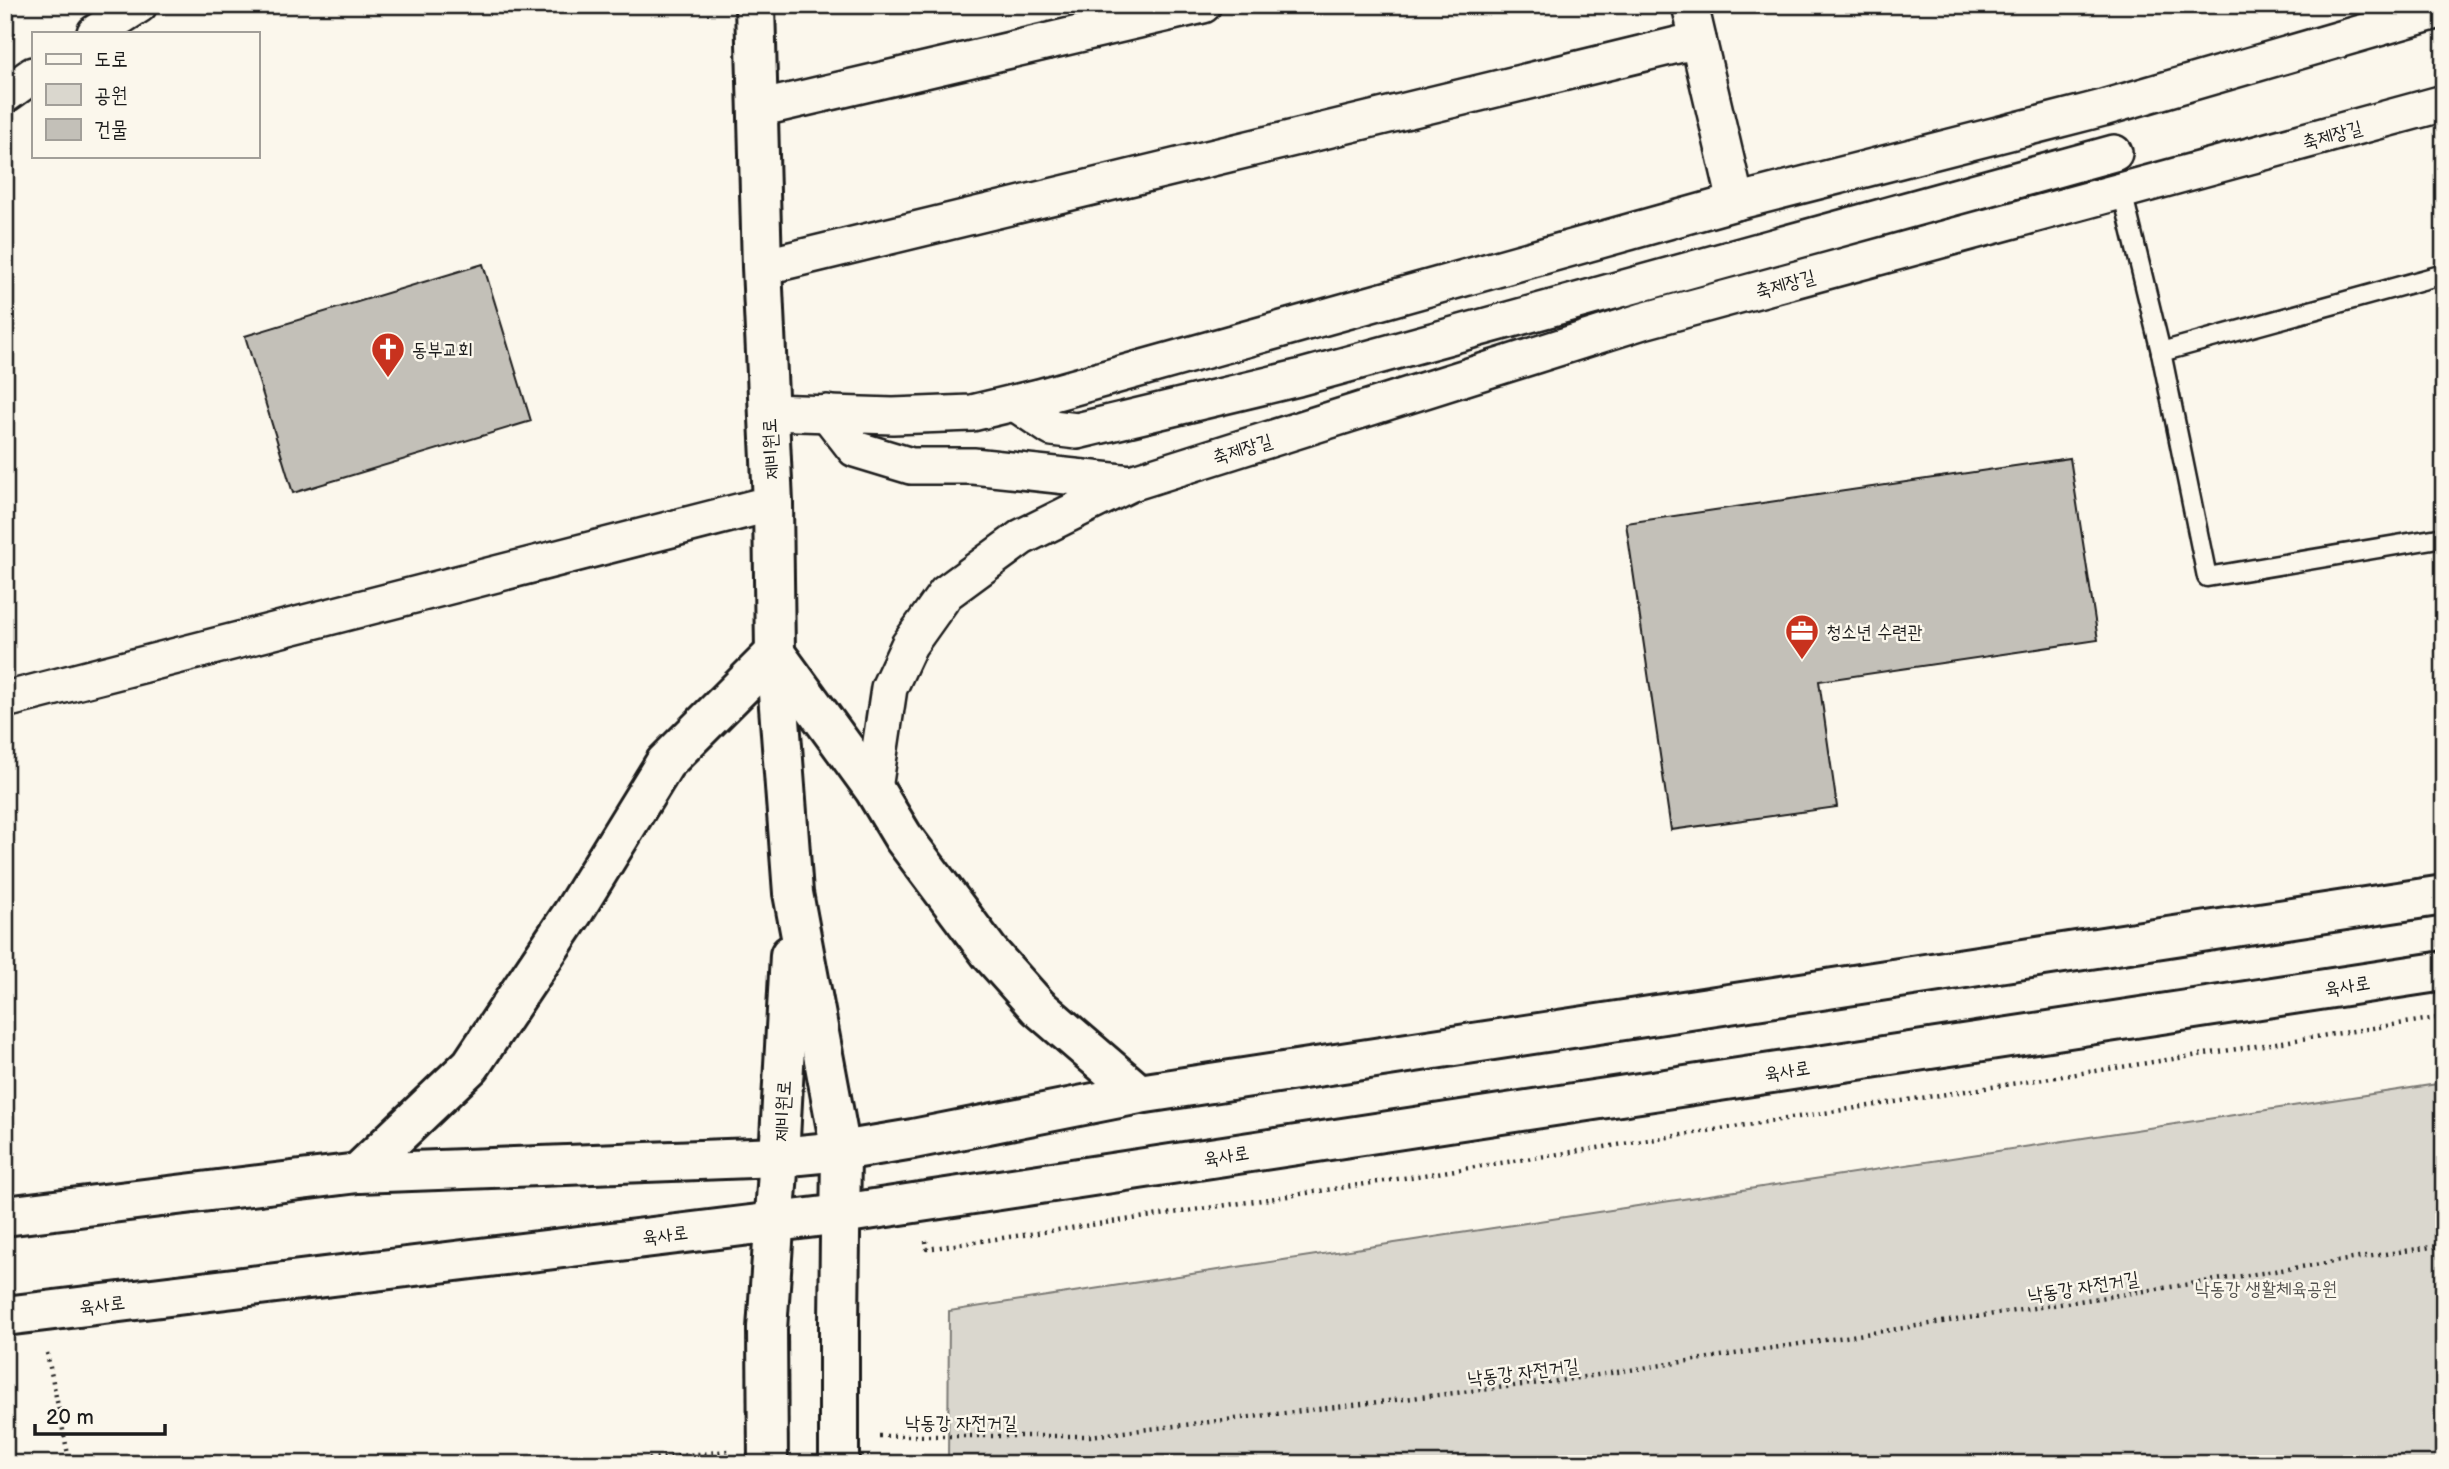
<svg xmlns="http://www.w3.org/2000/svg" width="2449" height="1469" font-family="'Balsamiq Sans','Poor Story',sans-serif">
<style>
.green{fill:#dad7ce;stroke:#7b7a75;stroke-width:2}
.building{fill:#c3c0b8;stroke:#1c1c1c;stroke-width:2}
.lines{fill:none;stroke-linecap:round;stroke-linejoin:round}
.lane-casing{stroke:#1c1c1c;stroke-width:23}
.street-casing{stroke:#1c1c1c;stroke-width:40}
.secondary-casing{stroke:#1c1c1c;stroke-width:44}
.path{stroke:#1c1c1c;stroke-width:4.5;stroke-dasharray:2 5;stroke-linecap:butt}
.lane{stroke:#fbf7ec;stroke-width:18}
.street{stroke:#fbf7ec;stroke-width:35}
.secondary{stroke:#fbf7ec;stroke-width:38}
.secondary-bridge-casing{stroke:#1c1c1c;stroke-width:44;stroke-linecap:butt}
.secondary-bridge{stroke:#fbf7ec;stroke-width:38}
.labels{text-anchor:middle;stroke-width:5;stroke-linejoin:round;paint-order:stroke}
.street-label{font-size:19px;fill:#1c1c1c;stroke:#fbf7ec}
.poi-label{font-size:19px;fill:#1c1c1c;stroke:#fbf7ec;text-anchor:start}
.park-label{font-size:19px;fill:#555451;stroke:#fbf7ec}
</style>
<rect width="100%" height="100%" fill="#fbf7ec"/>
<filter id="ink" filterUnits="userSpaceOnUse"><feTurbulence type="fractalNoise" baseFrequency=".0143" numOctaves="2"/><feDisplacementMap in="SourceGraphic" scale="14" xChannelSelector="R" yChannelSelector="G"/><feConvolveMatrix kernelMatrix="1 2 1 2 8 2 1 2 1" color-interpolation-filters="sRGB"/></filter>
<g filter="url(#ink)">
<polygon class="green" points="2444,1083 2444,1464 948,1464 949,1311"/>
<g class="building">
<polygon points="483,264 531,421 293,493 245,336"/>
<polygon points="2070,458 2098,640 1819,681 1837,807 1671,830 1626,523"/>
</g>
<g class="lines">
<g class="lane-casing">
<g id="lane">
<polyline points="2122,191 2161,352 2207,577 2444,537"/>
<polyline points="2161,352 2444,274"/>
</g>
</g>
<g class="street-casing">
<g id="street">
<polyline points="1690,5 1736,202"/>
<polyline points="95,33 139,5"/>
<polyline points="5,95 33,75"/>
<polyline points="758,109 1203,5"/>
<polyline points="762,267 1698,40"/>
<polyline points="1015,403 1052,428 1077,431 1298,378 2114,153"/>
<polyline points="768,412 893,416 972,413 1039,397 1736,202 2103,108 2444,9"/>
<polyline points="827,413 855,449 911,466 973,466 1131,483"/>
<polyline points="5,700 773,503"/>
<polyline points="874,789 889,688 909,645 946,593 1022,537 1131,483 1643,321 2444,103"/>
</g>
</g>
<g class="secondary-casing">
<g id="secondary">
<polyline points="755,5 762,267 773,503 775,653 793,893 841,1151 839,1322"/>
<polyline points="358,1173 471,1065 574,911 665,763 775,653 874,789 903,837 989,952 1038,1007 1139,1094"/>
<polyline points="5,1216 358,1173 779,1157 841,1151 913,1139 1139,1094 2444,895"/>
<polyline points="5,1316 841,1214 2444,971"/>
<polyline points="767,1329 779,1157 790,955"/>
</g>
</g>
<g class="path">
<polyline points="926,1241 927,1249 1262,1200 2444,1017"/>
<polyline points="47,1353 70,1464"/>
<polyline points="879,1436 1090,1436 1565,1380 2444,1245"/>
<polyline points="600,1464 728,1451"/>
</g>
<use href="#lane" class="lane"/>
<use href="#street" class="street"/>
<use href="#secondary" class="secondary"/>
<g class="secondary-bridge-casing">
<g id="secondary-bridge">
<polyline points="839,1322 839,1464"/>
<polyline points="767,1329 768,1464"/>
</g>
</g>
<use href="#secondary-bridge" class="secondary-bridge"/>
</g>
</g>
<defs>
<g id="church-pin" transform="scale(1.75)"><path d="M0 17L-7.5 6A9.5 9.5 0 1 1 7.5 6Z" fill="#c8321e" stroke="#fbf7ec"/><path d="M-1.2-6h2.4v3.5h3.3v2.4h-3.3V6h-2.4V-.1h-3.3v-2.4h3.3Z" fill="#fff"/></g>
<g id="office-pin" transform="scale(1.75)"><path d="M0 17L-7.5 6A9.5 9.5 0 1 1 7.5 6Z" fill="#c8321e" stroke="#fbf7ec"/><path d="M-6-3h4V-5.5h4V-3h4V5H-6ZM-1-4.5V-3h2v-1.5ZM-6 0V1H6V0Z" fill="#fff"/></g>
</defs>
<g fill-rule="evenodd">
<use href="#church-pin" x="388" y="349"/>
<use href="#office-pin" x="1802" y="631"/>
</g>
<g class="labels">
<g class="street-label">
<text transform="translate(2332 134) rotate(-15)" y="7">축제장길</text>
<text transform="translate(1785 283) rotate(-15)" y="7">축제장길</text>
<text transform="translate(1242 448) rotate(-17)" y="7">축제장길</text>
<text transform="translate(770 449) rotate(-93)" y="7">제비원로</text>
<text transform="translate(2347 985) rotate(-9)" y="7">육사로</text>
<text transform="translate(1787 1070) rotate(-9)" y="7">육사로</text>
<text transform="translate(782 1111) rotate(-87)" y="7">제비원로</text>
<text transform="translate(1226 1155) rotate(-9)" y="7">육사로</text>
<text transform="translate(665 1234) rotate(-7)" y="7">육사로</text>
<text transform="translate(2083 1286) rotate(-9)" y="7">낙동강 자전거길</text>
<text transform="translate(102 1304) rotate(-7)" y="7">육사로</text>
<text transform="translate(1523 1371) rotate(-7)" y="7">낙동강 자전거길</text>
<text x="961" y="1429">낙동강 자전거길</text>
</g>
<g class="poi-label">
<text x="412" y="356">동부교회</text>
<text x="1826" y="638">청소년 수련관</text>
</g>
<g class="park-label">
<text x="2266" y="1295">낙동강 생활체육공원</text>
</g>
</g>
<rect width="2449" height="1469" fill="none" stroke="#fbf7ec" stroke-width="28"/>
<rect x="14" y="14" width="2421" height="1441" fill="none" stroke="#1c1c1c" stroke-width="2.5" filter="url(#ink)"/>
<rect x="32" y="32" width="228" height="126" fill="#fbf7ec" stroke="#a29f99" stroke-width="2"/>
<rect x="46" y="54" width="35" height="10" fill="#fbf7ec" stroke="#a29f99" stroke-width="2"/>
<text x="94" y="66" font-size="21" fill="#1c1c1c">도로</text>
<rect x="46" y="84" width="35" height="21" fill="#dad7ce" stroke="#a29f99" stroke-width="2"/>
<text x="94" y="102" font-size="21" fill="#1c1c1c">공원</text>
<rect x="46" y="119" width="35" height="21" fill="#c3c0b8" stroke="#a29f99" stroke-width="2"/>
<text x="94" y="136" font-size="21" fill="#1c1c1c">건물</text>
<path d="M35 1424v10h130v-10" fill="none" stroke="#1c1c1c" stroke-width="3.5"/>
<text x="46" y="1424" font-size="21" fill="#1c1c1c" stroke="#fbf7ec" stroke-width="5" paint-order="stroke">20 m</text>
</svg>
